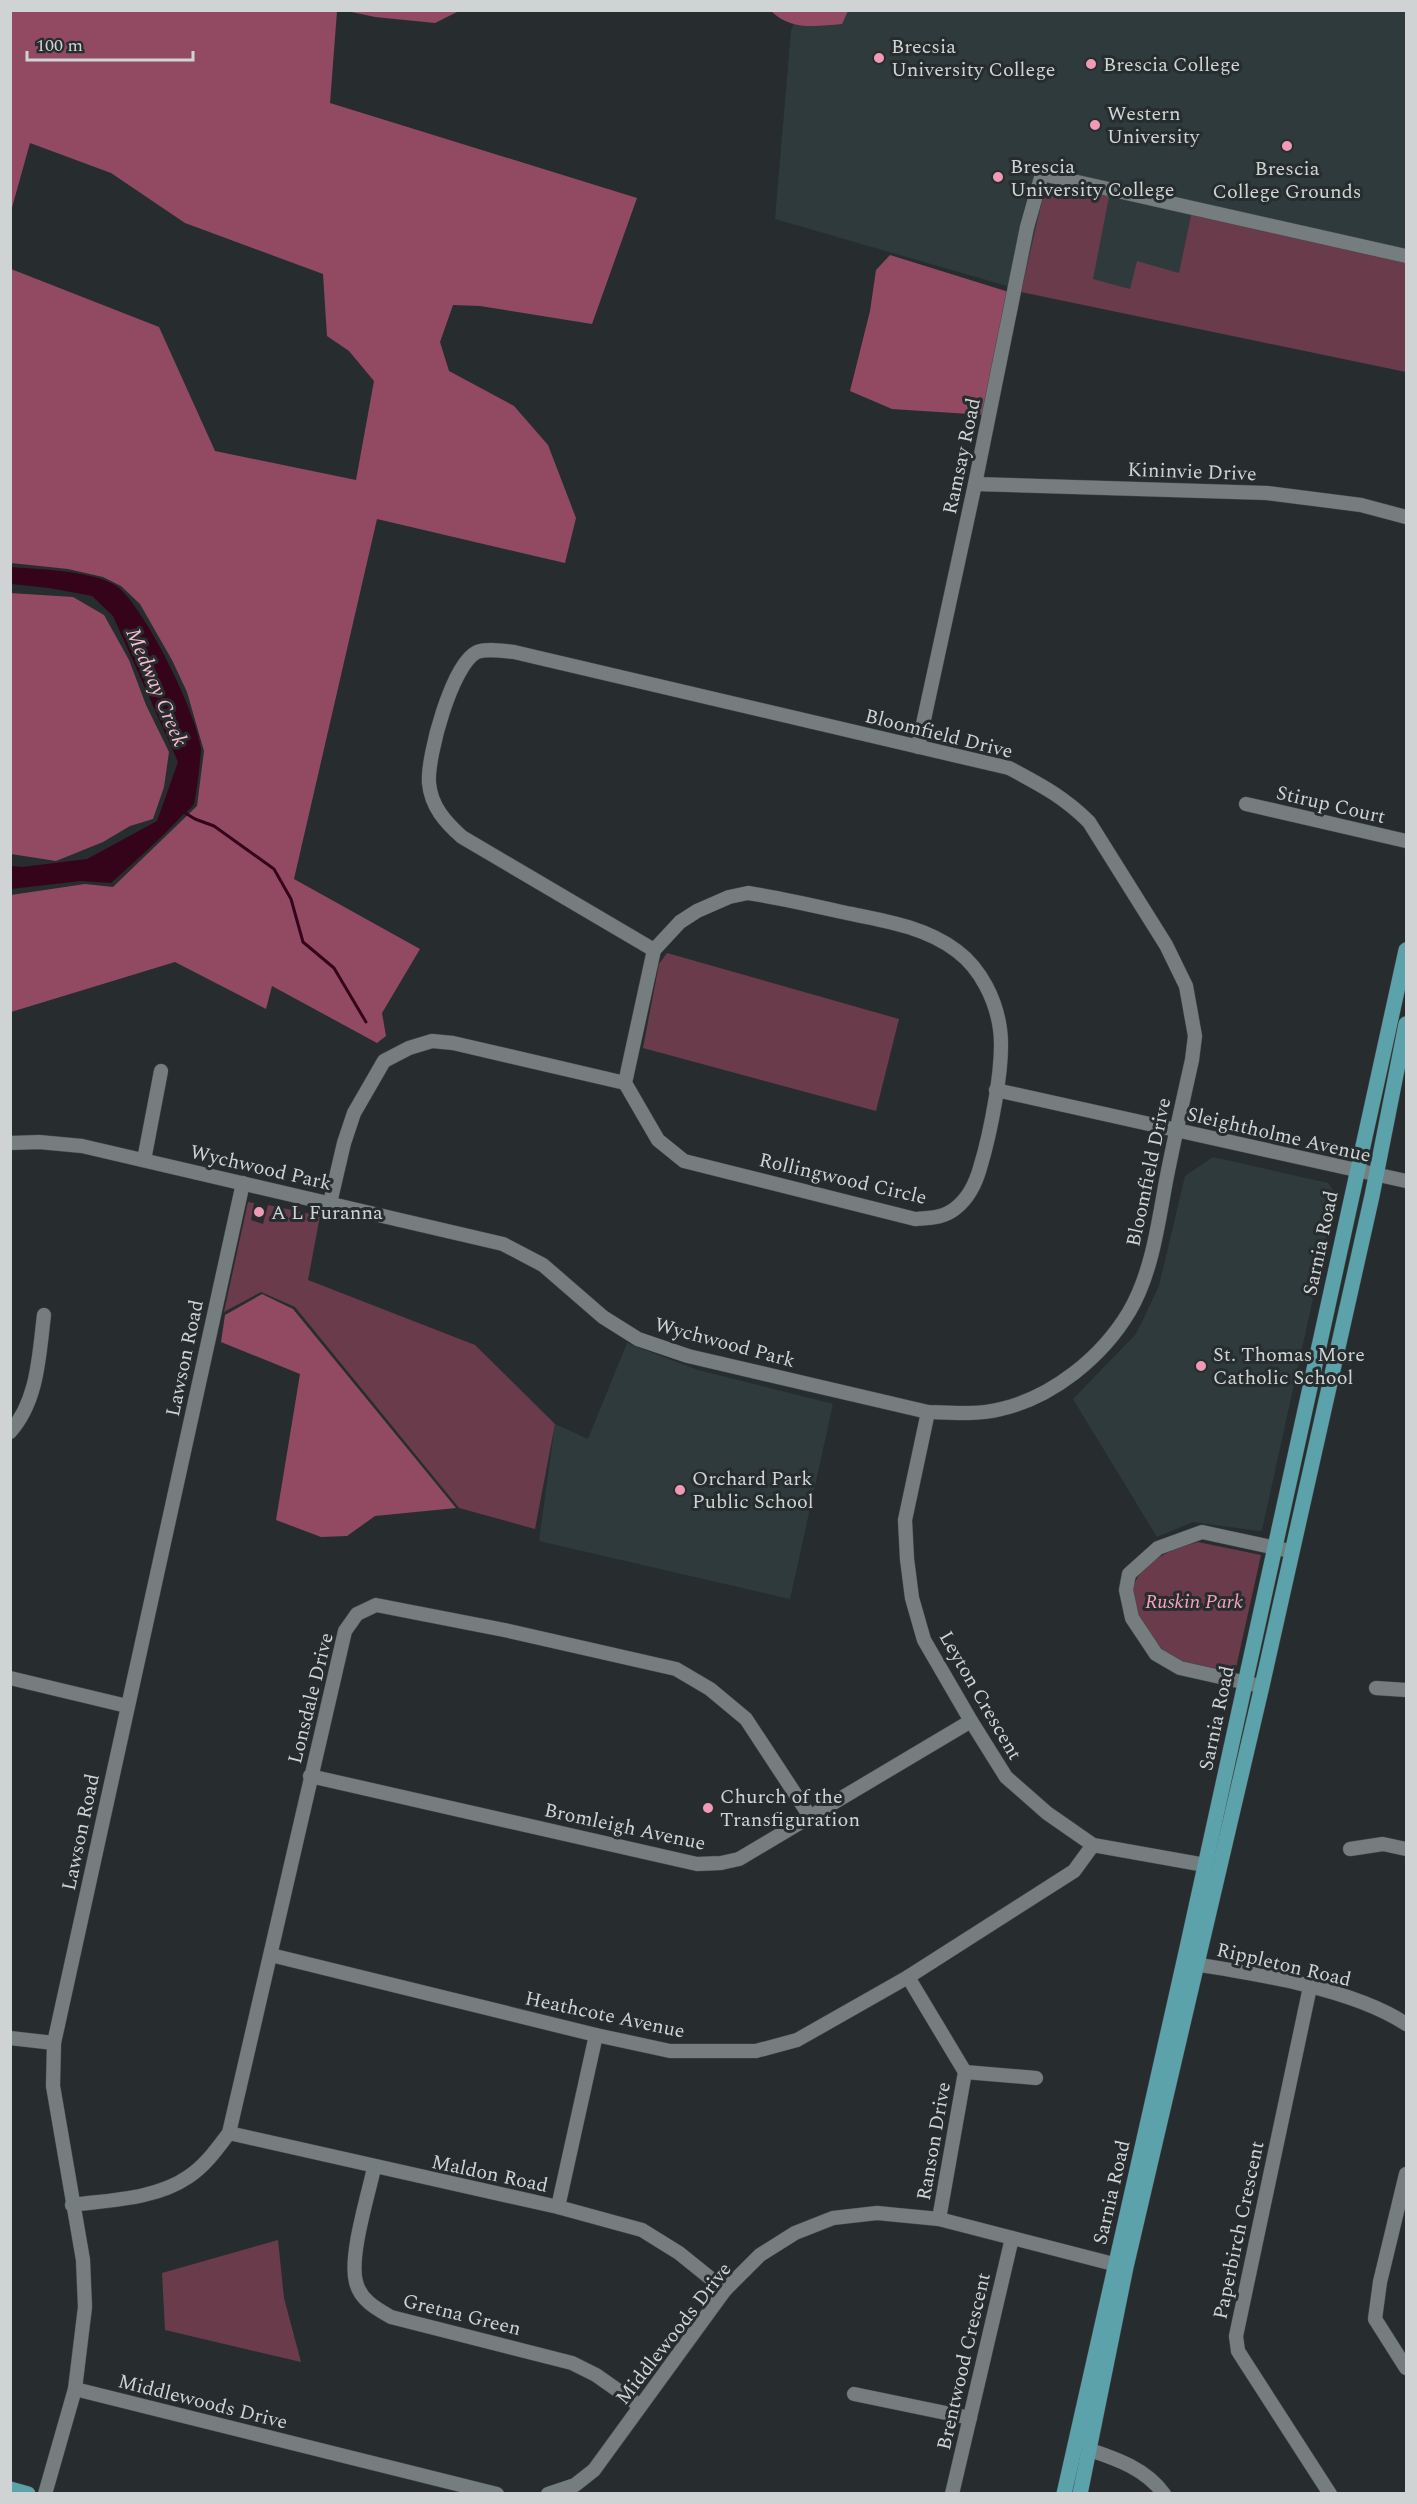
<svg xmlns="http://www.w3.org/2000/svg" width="1417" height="2504" font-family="Spectral,serif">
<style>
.built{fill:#2e3a3c}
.green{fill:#6a3b4a}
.forest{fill:#924a63}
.water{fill:#36041a}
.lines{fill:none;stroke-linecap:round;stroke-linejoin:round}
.stream{stroke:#36041a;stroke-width:3}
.minor-casing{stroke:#454a4b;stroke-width:15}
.major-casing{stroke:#454a4b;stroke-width:16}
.minor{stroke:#767d7e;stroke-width:14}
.major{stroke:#5ca2aa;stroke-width:15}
.poi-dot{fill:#f09ab5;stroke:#272d2e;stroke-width:2}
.labels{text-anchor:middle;stroke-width:6;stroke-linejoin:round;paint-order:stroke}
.poi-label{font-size:20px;fill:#cfd3d3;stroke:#272d2e;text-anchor:start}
.street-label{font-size:20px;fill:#cfd3d3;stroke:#272d2e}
.park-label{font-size:20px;font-style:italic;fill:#f5a2bb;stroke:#272d2e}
.water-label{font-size:21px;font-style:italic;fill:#fbbbce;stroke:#272d2e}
</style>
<rect width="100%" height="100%" fill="#272d2e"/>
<g class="built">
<polygon points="798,11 1406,11 1406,366 1007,286 775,219 791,31"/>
<polygon points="1213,1157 1328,1183 1336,1194 1262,1530 1259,1531 1193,1522 1157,1537 1073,1399 1136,1334 1159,1286 1185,1176"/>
<polygon points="627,1343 698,1370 833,1404 790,1599 539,1541 555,1424 588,1439"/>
</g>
<g class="green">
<polygon points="1051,182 1110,192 1093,279 1130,289 1137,261 1179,273 1192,211 1406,263 1406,372 1021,292 1045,188"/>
<polygon points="667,953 899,1019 876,1111 643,1048 659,964"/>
<polygon points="248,1202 254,1203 251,1220 263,1224 268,1205 320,1216 308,1280 475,1345 555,1424 535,1529 459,1508 295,1307 261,1292 224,1312"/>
<path d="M1198,1542L1261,1555L1235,1672C1216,1671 1193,1669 1176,1660C1163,1653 1156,1641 1148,1630C1110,1580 1152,1554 1198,1542Z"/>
<polygon points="278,2240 284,2298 301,2362 165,2330 162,2273"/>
</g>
<g class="forest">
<polygon points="11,10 337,11 330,103 637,198 592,324 480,306 453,305 440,342 449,371 514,406 548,445 576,518 565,563 377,519 294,879 420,949 382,1013 386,1036 377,1043 272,986 266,1009 175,962 11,1012 11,895 85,884 113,887 197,806 204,751 187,692 172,660 140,604 121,586 103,577 68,569 11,563 11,269 159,327 215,451 356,480 374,381 349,351 327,336 323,274 185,223 111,173 30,143 11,211"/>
<polygon points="347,11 459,11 435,23 375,17"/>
<path d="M771,11H848L842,24C816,26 791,31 771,11Z"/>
<polygon points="890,255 1012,293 985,415 892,409 850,391 870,311 876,270"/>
<polygon points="10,593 73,597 104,615 129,660 146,705 169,752 164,787 153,819 130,826 103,842 56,861 11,854"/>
<polygon points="262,1294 293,1309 456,1508 375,1516 347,1536 321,1537 276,1520 300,1374 221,1342 225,1315"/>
</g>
<path class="water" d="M11,567C36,569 98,571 118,587C147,612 196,711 201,749C201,754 196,799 194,804C191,809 182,815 178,820C157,842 134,862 111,883L81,881L11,889V866L22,867L87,859L157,821L178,762L113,616L92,596L49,588L11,584Z"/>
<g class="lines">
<polyline class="stream" points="182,811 195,819 214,826 274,869 291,899 303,942 334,968 366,1022"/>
<g class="minor-casing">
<g id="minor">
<polyline points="975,484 1267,493 1361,505 1406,517"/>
<polyline points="918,747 975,484 1027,227 1042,174 1406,256"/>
<polyline points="1246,804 1406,841"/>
<path d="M748,893C780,898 811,905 842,912C881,920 924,926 957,951C981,969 996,1000 1000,1029C1005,1063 990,1135 980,1168C976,1182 968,1198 957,1207C945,1218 930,1218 915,1219L684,1161L658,1140L625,1083L654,950L680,922L697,911L729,897Z"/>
<polyline points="996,1090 1406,1181"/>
<path d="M10,1143L39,1142L82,1146L503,1244L543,1265L603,1317L638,1339L688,1356L928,1412C952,1413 978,1415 1001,1409C1053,1397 1102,1357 1129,1312C1152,1273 1158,1224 1166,1181C1174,1140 1183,1100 1192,1060L1195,1036L1186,986L1166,945L1089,822C1064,797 1041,785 1009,768L514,652C503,651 488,648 477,652C452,664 427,756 429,783C431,806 445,822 462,837L654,950"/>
<polyline points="144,1160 161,1071"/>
<polyline points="330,1203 344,1143 354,1113 384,1061 409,1048 432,1041 453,1043 625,1083"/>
<polyline points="928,1412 905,1520 907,1559 912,1598 924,1640 971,1721 1006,1777 1047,1813 1093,1845 1205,1865"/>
<path d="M10,1432C38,1401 39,1355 44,1315"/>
<polyline points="10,1678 127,1706"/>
<polyline points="1256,1685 1180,1668 1156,1654 1132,1618 1126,1590 1129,1574 1158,1548 1202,1532 1290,1551"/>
<polyline points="1376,1688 1406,1690"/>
<polyline points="310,1776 697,1864 721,1863 739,1859 971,1721"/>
<polyline points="1350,1849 1383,1844 1406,1849"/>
<polyline points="271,1955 596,2035 670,2051 756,2051 797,2040 908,1977 1074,1871 1093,1845"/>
<path d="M1187,1963C1252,1973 1352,1988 1406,2024"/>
<polyline points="908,1977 965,2072 939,2219"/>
<polyline points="1310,1987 1236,2336 1238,2351 1245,2362 1330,2494"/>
<polyline points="10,2038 54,2043"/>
<polyline points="965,2072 1036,2078"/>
<polyline points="229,2133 558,2207 642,2230 679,2253 725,2290"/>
<path d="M374,2168C368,2196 349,2256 356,2282C360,2300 377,2309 391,2317L572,2363L596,2375L640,2406"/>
<polyline points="1406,2174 1380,2282 1375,2319 1406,2368"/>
<path d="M72,2205C110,2200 156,2199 188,2177C205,2166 217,2149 229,2133L345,1631L357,1614L376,1605L509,1631L676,1669L710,1689L746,1719L809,1815"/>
<polyline points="558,2207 596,2035"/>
<polyline points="75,2389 497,2494"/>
<polyline points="854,2394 970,2418"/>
<path d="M1090,2450C1117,2459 1146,2469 1164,2494"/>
<polyline points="45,2494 75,2389 85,2307 83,2260 53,2086 54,2043 243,1183"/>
<polyline points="548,2494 575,2485 594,2470 725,2290 760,2255 795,2233 833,2218 877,2213 939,2219 1125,2267"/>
<polyline points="952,2494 1012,2238"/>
</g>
</g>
<g class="major-casing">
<g id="major">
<polyline points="10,2489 28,2494"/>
<polyline points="1064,2494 1187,1948 1406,950"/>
<polyline points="1080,2494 1126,2267 1262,1686 1372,1196 1406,1024"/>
</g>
</g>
<use href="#minor" class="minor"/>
<use href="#major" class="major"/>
</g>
<g class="poi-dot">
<circle cx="879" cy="58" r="6"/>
<circle cx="1091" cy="64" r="6"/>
<circle cx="1095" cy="125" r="6"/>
<circle cx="1287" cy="146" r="6"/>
<circle cx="998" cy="177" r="6"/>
<circle cx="259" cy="1212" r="6"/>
<circle cx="1201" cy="1366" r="6"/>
<circle cx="680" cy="1490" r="6"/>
<circle cx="708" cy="1808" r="6"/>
</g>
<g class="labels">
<g class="poi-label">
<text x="891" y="53">Brecsia<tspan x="891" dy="23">University College</tspan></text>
<text x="1103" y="71">Brescia College</text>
<text x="1107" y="120">Western<tspan x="1107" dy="23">University</tspan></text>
<text x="1010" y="173">Brescia<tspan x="1010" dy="23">University College</tspan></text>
<text x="1287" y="175" text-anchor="middle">Brescia<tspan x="1287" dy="23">College Grounds</tspan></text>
<text x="271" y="1219">A L Furanna</text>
<text x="1213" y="1361">St. Thomas More<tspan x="1213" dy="23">Catholic School</tspan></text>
<text x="692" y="1485">Orchard Park<tspan x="692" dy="23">Public School</tspan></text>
<text x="720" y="1803">Church of the<tspan x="720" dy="23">Transfiguration</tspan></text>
</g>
<g class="street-label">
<text transform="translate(961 456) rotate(-78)" y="7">Ramsay Road</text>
<text transform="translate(1192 471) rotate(2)" y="7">Kininvie Drive</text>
<text transform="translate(939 733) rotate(14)" y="7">Bloomfield Drive</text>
<text transform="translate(1331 804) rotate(13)" y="7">Stirup Court</text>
<text transform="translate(1279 1134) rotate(13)" y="7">Sleightholme Avenue</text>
<text transform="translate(261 1167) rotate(13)" y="7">Wychwood Park</text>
<text transform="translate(1148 1172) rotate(-78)" y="7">Bloomfield Drive</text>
<text transform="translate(843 1178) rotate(13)" y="7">Rollingwood Circle</text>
<text transform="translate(1320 1243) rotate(-78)" y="7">Sarnia Road</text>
<text transform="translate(725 1342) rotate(15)" y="7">Wychwood Park</text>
<text transform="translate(184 1358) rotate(-78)" y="7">Lawson Road</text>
<text transform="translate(981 1695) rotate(60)" y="7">Leyton Crescent</text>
<text transform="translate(310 1698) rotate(-76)" y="7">Lonsdale Drive</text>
<text transform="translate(1216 1718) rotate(-78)" y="7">Sarnia Road</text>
<text transform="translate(625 1826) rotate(12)" y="7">Bromleigh Avenue</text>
<text transform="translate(80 1832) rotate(-78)" y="7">Lawson Road</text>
<text transform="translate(1284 1964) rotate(13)" y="7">Rippleton Road</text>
<text transform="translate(605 2014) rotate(12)" y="7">Heathcote Avenue</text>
<text transform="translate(933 2141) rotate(-80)" y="7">Ranson Drive</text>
<text transform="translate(490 2173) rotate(12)" y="7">Maldon Road</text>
<text transform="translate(1111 2192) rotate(-77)" y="7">Sarnia Road</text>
<text transform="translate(1238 2230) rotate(-78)" y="7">Paperbirch Crescent</text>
<text transform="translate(462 2314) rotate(14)" y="7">Gretna Green</text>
<text transform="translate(673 2333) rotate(-52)" y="7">Middlewoods Drive</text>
<text transform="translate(963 2361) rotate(-77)" y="7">Brentwood Crescent</text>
<text transform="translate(203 2401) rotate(14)" y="7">Middlewoods Drive</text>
</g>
<g class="park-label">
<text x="1194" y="1608">Ruskin Park</text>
</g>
<g class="water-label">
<text transform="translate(157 687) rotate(67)" y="7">Medway Creek</text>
</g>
</g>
<rect width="1417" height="2504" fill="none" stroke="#cfd3d3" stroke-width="24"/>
<path d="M27 51v9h166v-9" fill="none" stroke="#cfd3d3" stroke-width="3"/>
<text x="36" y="51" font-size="18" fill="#cfd3d3" stroke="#272d2e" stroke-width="4.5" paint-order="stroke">100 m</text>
</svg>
